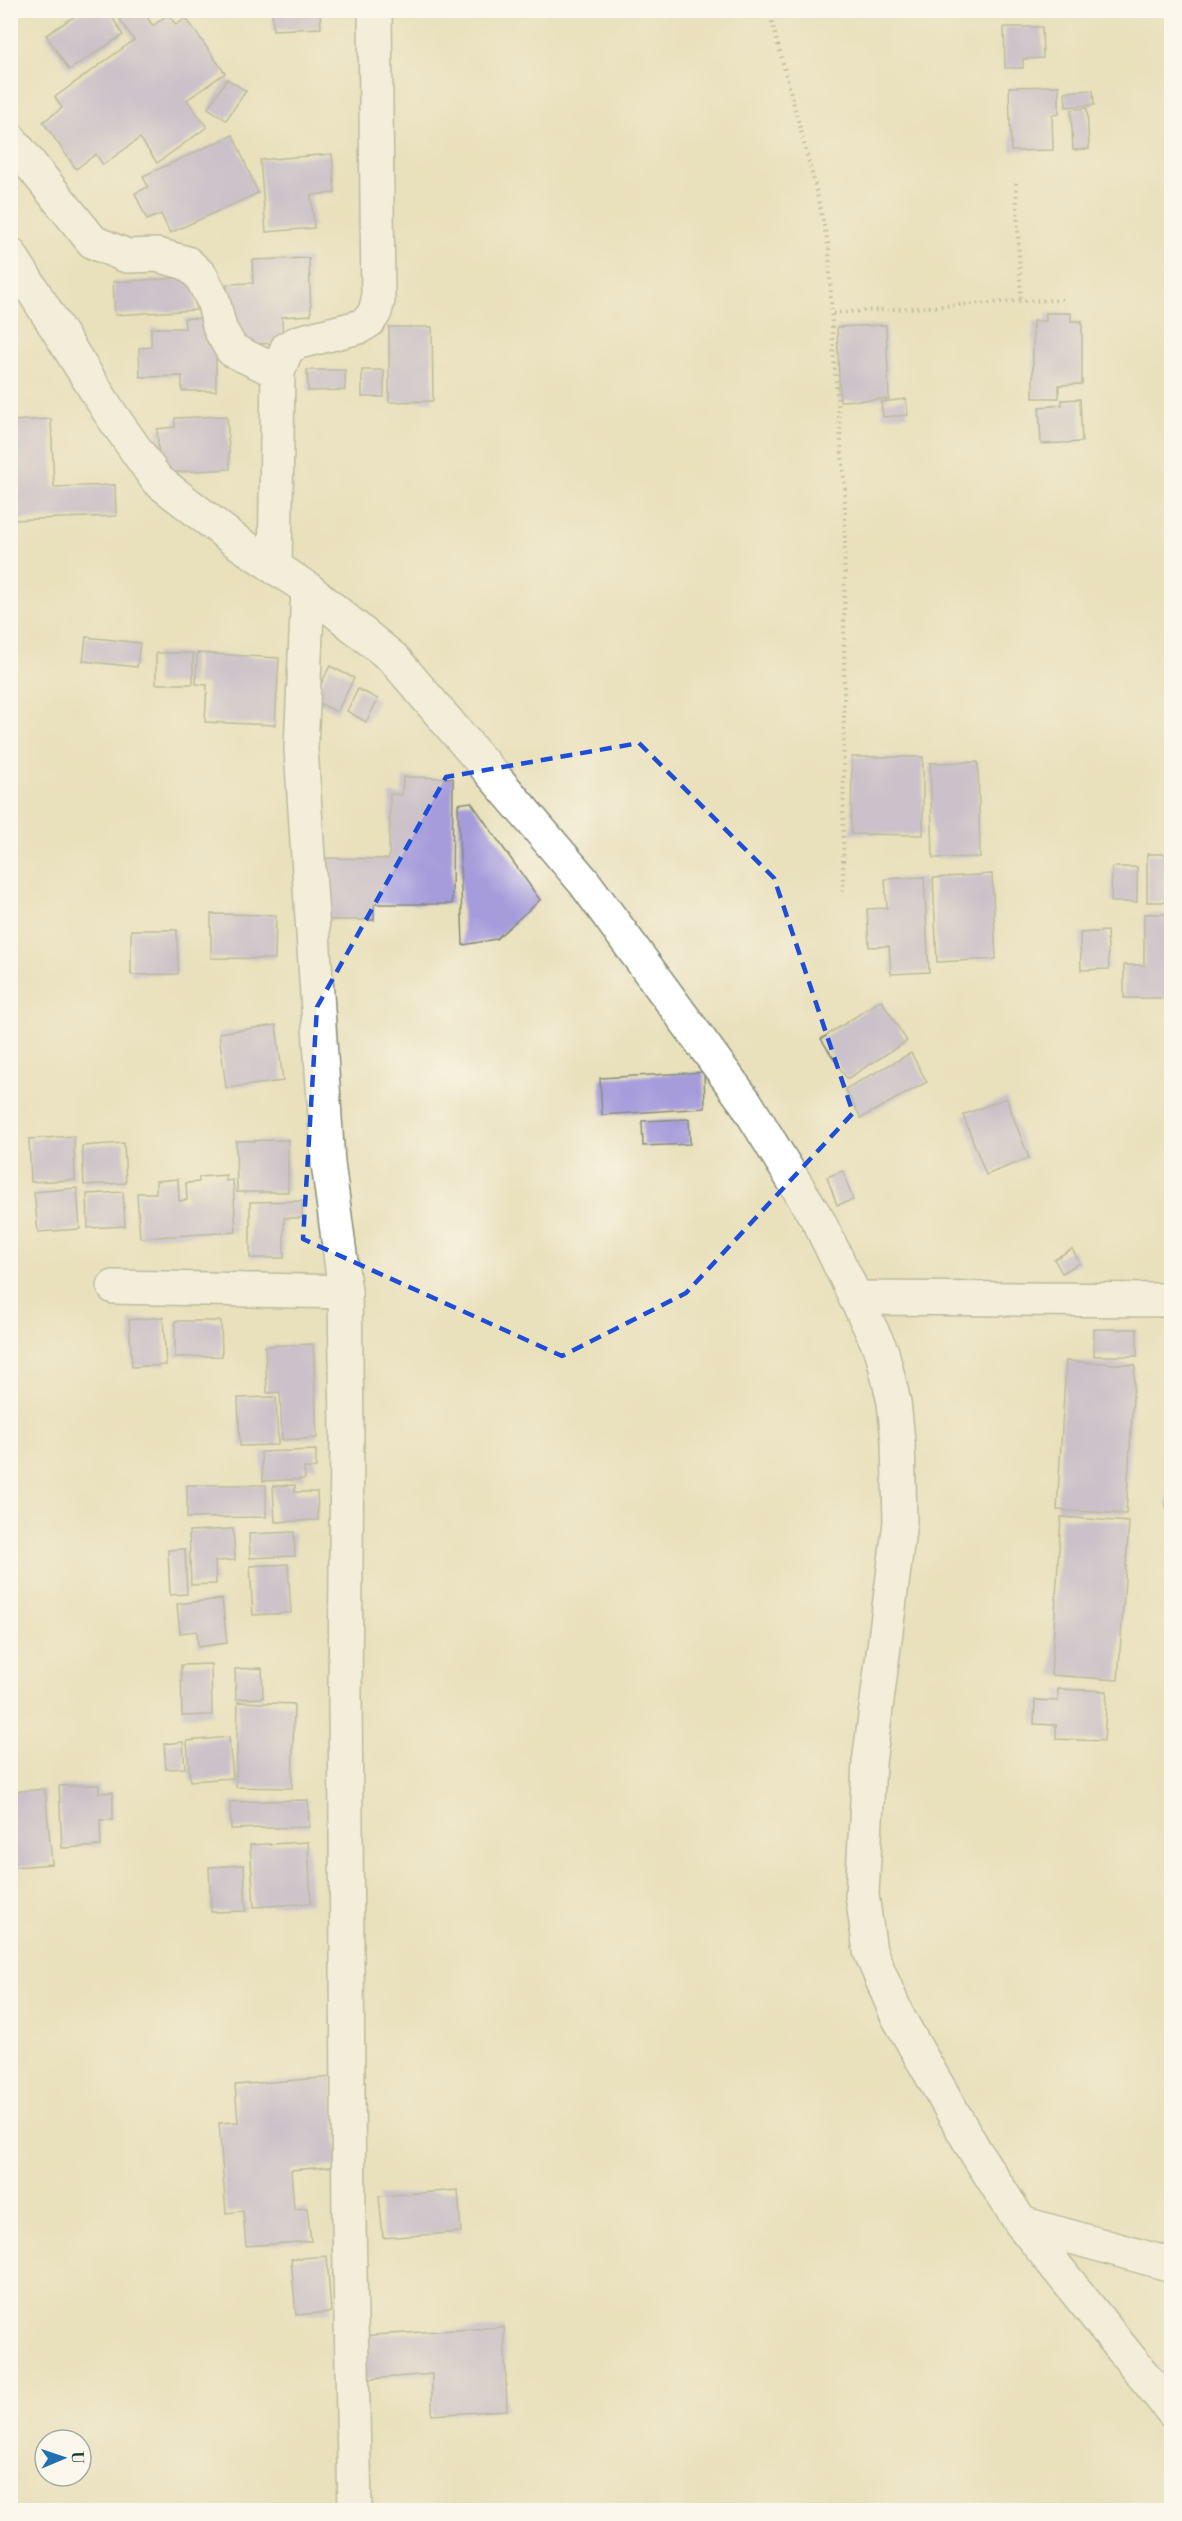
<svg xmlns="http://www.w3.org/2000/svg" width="1182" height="2521" font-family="'Libre Bodoni',serif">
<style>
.building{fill:#a69cdc}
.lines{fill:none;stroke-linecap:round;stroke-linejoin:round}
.minor-casing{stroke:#848e78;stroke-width:36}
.path{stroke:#848e78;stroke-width:4;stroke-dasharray:1.5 4.5;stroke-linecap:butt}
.minor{stroke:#fff;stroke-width:33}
.marked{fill:none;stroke:#1d4ed8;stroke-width:4.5;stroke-dasharray:12 8;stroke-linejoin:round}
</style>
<rect width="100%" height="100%" fill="#fbf7ec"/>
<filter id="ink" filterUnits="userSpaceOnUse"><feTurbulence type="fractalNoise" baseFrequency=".0167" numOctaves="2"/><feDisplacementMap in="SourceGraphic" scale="12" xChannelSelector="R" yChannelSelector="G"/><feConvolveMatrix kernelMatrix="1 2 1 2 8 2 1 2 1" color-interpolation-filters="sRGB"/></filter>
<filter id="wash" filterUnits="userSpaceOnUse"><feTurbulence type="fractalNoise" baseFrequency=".008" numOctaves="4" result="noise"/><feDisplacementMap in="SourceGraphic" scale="24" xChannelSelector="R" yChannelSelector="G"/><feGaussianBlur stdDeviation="1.35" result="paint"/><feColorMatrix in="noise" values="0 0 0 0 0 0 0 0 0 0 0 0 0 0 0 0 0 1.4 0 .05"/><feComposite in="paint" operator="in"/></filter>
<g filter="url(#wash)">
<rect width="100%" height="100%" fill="#e9e0bc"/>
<g id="blocks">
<g class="building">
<polygon points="84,10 108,10 123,35 69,70 46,35"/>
<polygon points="133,10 142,10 153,26 168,14 176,25 186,18 225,73 187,100 207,127 157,163 140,138 103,165 96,154 76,169 43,122 62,108 55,97 134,40 120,20"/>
<polygon points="272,10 320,10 321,28 273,30"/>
<polygon points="1004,27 1042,27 1043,58 1023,59 1023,68 1005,68"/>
<polygon points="227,79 246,91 226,120 208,108"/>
<polygon points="1059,86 1059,114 1052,115 1053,150 1011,151 1009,87"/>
<polygon points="1093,90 1094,105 1066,107 1065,92"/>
<polygon points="1087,108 1089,149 1073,150 1071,110"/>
<polygon points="233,135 258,193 170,233 161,214 147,220 135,193 148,187 143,176"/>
<polygon points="332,154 335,193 311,195 314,228 266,232 260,160"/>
<polygon points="309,258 311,315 282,317 283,343 229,345 227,284 253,283 252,260"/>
<polygon points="194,277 196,310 115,315 113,282"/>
<polygon points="1046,313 1071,313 1071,321 1082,321 1082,384 1059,385 1059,398 1033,398 1033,321 1046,321"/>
<polygon points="184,318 216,319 216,391 182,391 182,376 140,377 139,348 151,347 151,328 185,328"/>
<polygon points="886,325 889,399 840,401 837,327"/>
<polygon points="389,327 432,327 433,401 389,402"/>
<polygon points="307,370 345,370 345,390 308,391"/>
<rect x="362" y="370" width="22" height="27"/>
<polygon points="906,399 908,415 883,417 881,402"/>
<polygon points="1080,399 1082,442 1041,444 1039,407 1062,405 1062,400"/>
<polygon points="227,416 230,469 160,473 157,429 175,427 175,418"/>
<polygon points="51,419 54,487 115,485 116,516 10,520 10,421"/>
<polygon points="86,637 140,643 137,667 83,661"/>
<rect x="156" y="653" width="37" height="31"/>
<polygon points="197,653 279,658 275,725 205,722 207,685 196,684"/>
<polygon points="330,666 354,678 337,712 313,700"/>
<polygon points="358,689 378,699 366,722 347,711"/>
<polygon points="852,757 923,757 923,835 851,834"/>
<polygon points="978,762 980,857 933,858 930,763"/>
<polygon points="403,777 453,778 452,904 374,904 374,920 321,920 321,858 389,859 390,794 402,795"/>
<polygon points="471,802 540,900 496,939 463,945 458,804"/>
<rect x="1147" y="854" width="25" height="48"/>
<polygon points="1112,867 1137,867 1137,902 1111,902"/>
<polygon points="992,874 996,959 937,962 933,878"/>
<polygon points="924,877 929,972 891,974 889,946 869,947 867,909 887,908 885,879"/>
<polygon points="211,914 276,915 275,959 211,958"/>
<polygon points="1144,914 1172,914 1172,998 1124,998 1124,965 1144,965"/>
<polygon points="131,930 177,930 178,974 131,975"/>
<polygon points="1107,931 1109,969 1081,970 1080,933"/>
<polygon points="881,1000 907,1041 847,1079 821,1039"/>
<polygon points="276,1025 283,1081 226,1088 219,1033"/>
<polygon points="911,1053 927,1082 861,1118 845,1089"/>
<polygon points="704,1072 705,1108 602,1115 600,1078"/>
<polygon points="1006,1098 1029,1158 986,1175 963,1115"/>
<polygon points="689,1119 690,1144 643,1146 642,1121"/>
<polygon points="74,1136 75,1180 31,1182 29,1139"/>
<polygon points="288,1140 288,1192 237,1192 236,1141"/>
<polygon points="124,1143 126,1183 84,1185 82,1146"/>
<polygon points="843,1171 853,1200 837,1205 827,1177"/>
<polygon points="226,1175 226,1181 233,1180 236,1232 140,1238 137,1193 156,1193 156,1181 178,1179 179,1201 187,1200 186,1183 199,1182 199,1177"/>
<polygon points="77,1188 80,1229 38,1232 34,1192"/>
<polygon points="123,1192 125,1226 88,1228 87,1194"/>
<polygon points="302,1201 302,1218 284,1218 284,1258 250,1258 250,1202"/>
<polygon points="1072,1249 1080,1263 1062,1273 1054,1259"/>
<polygon points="163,1317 166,1365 132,1367 129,1320"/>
<polygon points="175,1321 221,1321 222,1356 175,1357"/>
<rect x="1094" y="1329" width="43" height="27"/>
<polygon points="313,1344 317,1438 282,1440 280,1392 267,1393 265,1346"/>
<polygon points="1066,1361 1135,1365 1126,1514 1057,1510"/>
<polygon points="276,1397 278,1445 240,1446 238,1398"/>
<polygon points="316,1450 316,1468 304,1468 305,1479 263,1481 261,1452"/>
<polygon points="187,1485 266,1485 266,1517 187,1518"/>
<polygon points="295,1485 295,1492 317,1492 318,1520 275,1522 273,1486"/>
<polygon points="1168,1487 1172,1487 1172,1507 1166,1507"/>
<polygon points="1061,1517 1129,1522 1118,1680 1051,1675"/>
<polygon points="233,1529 235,1560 215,1561 216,1584 191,1585 189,1531"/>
<polygon points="294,1532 295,1556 250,1558 249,1534"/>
<polygon points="185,1549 187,1594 170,1595 168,1550"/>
<polygon points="288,1564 291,1613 253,1615 250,1566"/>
<polygon points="222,1599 227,1643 198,1647 197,1631 180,1633 177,1604"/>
<polygon points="211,1664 212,1715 182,1716 181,1665"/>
<polygon points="262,1668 263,1698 236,1699 235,1669"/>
<polygon points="1058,1689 1107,1691 1104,1741 1056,1739 1056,1725 1034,1724 1035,1700 1058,1701"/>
<polygon points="238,1702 294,1704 292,1788 236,1787"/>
<polygon points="229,1737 233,1778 190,1781 187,1741"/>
<polygon points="183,1742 185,1768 166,1769 164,1744"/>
<polygon points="99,1785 99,1793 113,1792 113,1820 100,1820 101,1846 62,1848 59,1786"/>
<polygon points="45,1789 52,1864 15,1867 10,1792"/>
<polygon points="308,1800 309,1827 231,1829 230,1802"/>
<polygon points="308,1842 311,1903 254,1907 250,1845"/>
<polygon points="244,1865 246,1911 211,1912 209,1867"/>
<polygon points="332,2077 339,2166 291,2170 294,2209 307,2208 311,2241 246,2246 243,2211 226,2213 219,2123 238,2122 235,2085"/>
<polygon points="458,2190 461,2232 383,2238 379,2196"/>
<polygon points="327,2256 331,2312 296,2315 291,2259"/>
<polygon points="504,2327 507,2410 432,2415 432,2374 358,2380 357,2336"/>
</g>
</g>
</g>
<g filter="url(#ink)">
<use href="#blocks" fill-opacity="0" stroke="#848e78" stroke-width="1.5"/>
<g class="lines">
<g class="minor-casing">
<g id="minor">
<polyline points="10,139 93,242 127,256 157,255 187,263 201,276 213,300 220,329 232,350 278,372"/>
<polyline points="10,254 110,413 157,480 233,539 308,589 394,659 584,882 746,1103 819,1222 882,1352 894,1402 898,1441 900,1522 869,1763 862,1895 870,1951 897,2015 975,2151 1021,2223 1172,2411"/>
<polyline points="275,568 278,372 287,348 299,342 359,327 369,321 375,312 378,300 375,10"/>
<polyline points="308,589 301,749 328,1163 345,1292 347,1430 345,1695 349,2222 355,2510"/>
<polyline points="114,1287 345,1292"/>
<polyline points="855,1298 1172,1300"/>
<polyline points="1021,2223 1172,2265"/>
</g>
</g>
<g class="path">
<polyline points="769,10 815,185 829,248 833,348 845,489 843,894"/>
<polyline points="1016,183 1021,301"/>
<polyline points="833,313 1021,301 1065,300"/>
</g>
<use href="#minor" class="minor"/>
</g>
</g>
<path d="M0 0H1182V2521H0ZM639,743L774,878L853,1113L686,1293L562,1356L303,1239L317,1007L446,777Z" fill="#e9e0bc" fill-opacity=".55" fill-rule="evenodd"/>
<path class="marked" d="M639,743L774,878L853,1113L686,1293L562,1356L303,1239L317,1007L446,777Z"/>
<rect width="1182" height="2521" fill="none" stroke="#fbf7ec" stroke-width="36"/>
<g transform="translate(63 2458) rotate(88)"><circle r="28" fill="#fbf7ec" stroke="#a3ada2" stroke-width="1.5"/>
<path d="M0-4.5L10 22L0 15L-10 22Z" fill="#1f6fb2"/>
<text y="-9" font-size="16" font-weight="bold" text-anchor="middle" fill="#1f3d34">U</text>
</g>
</svg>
